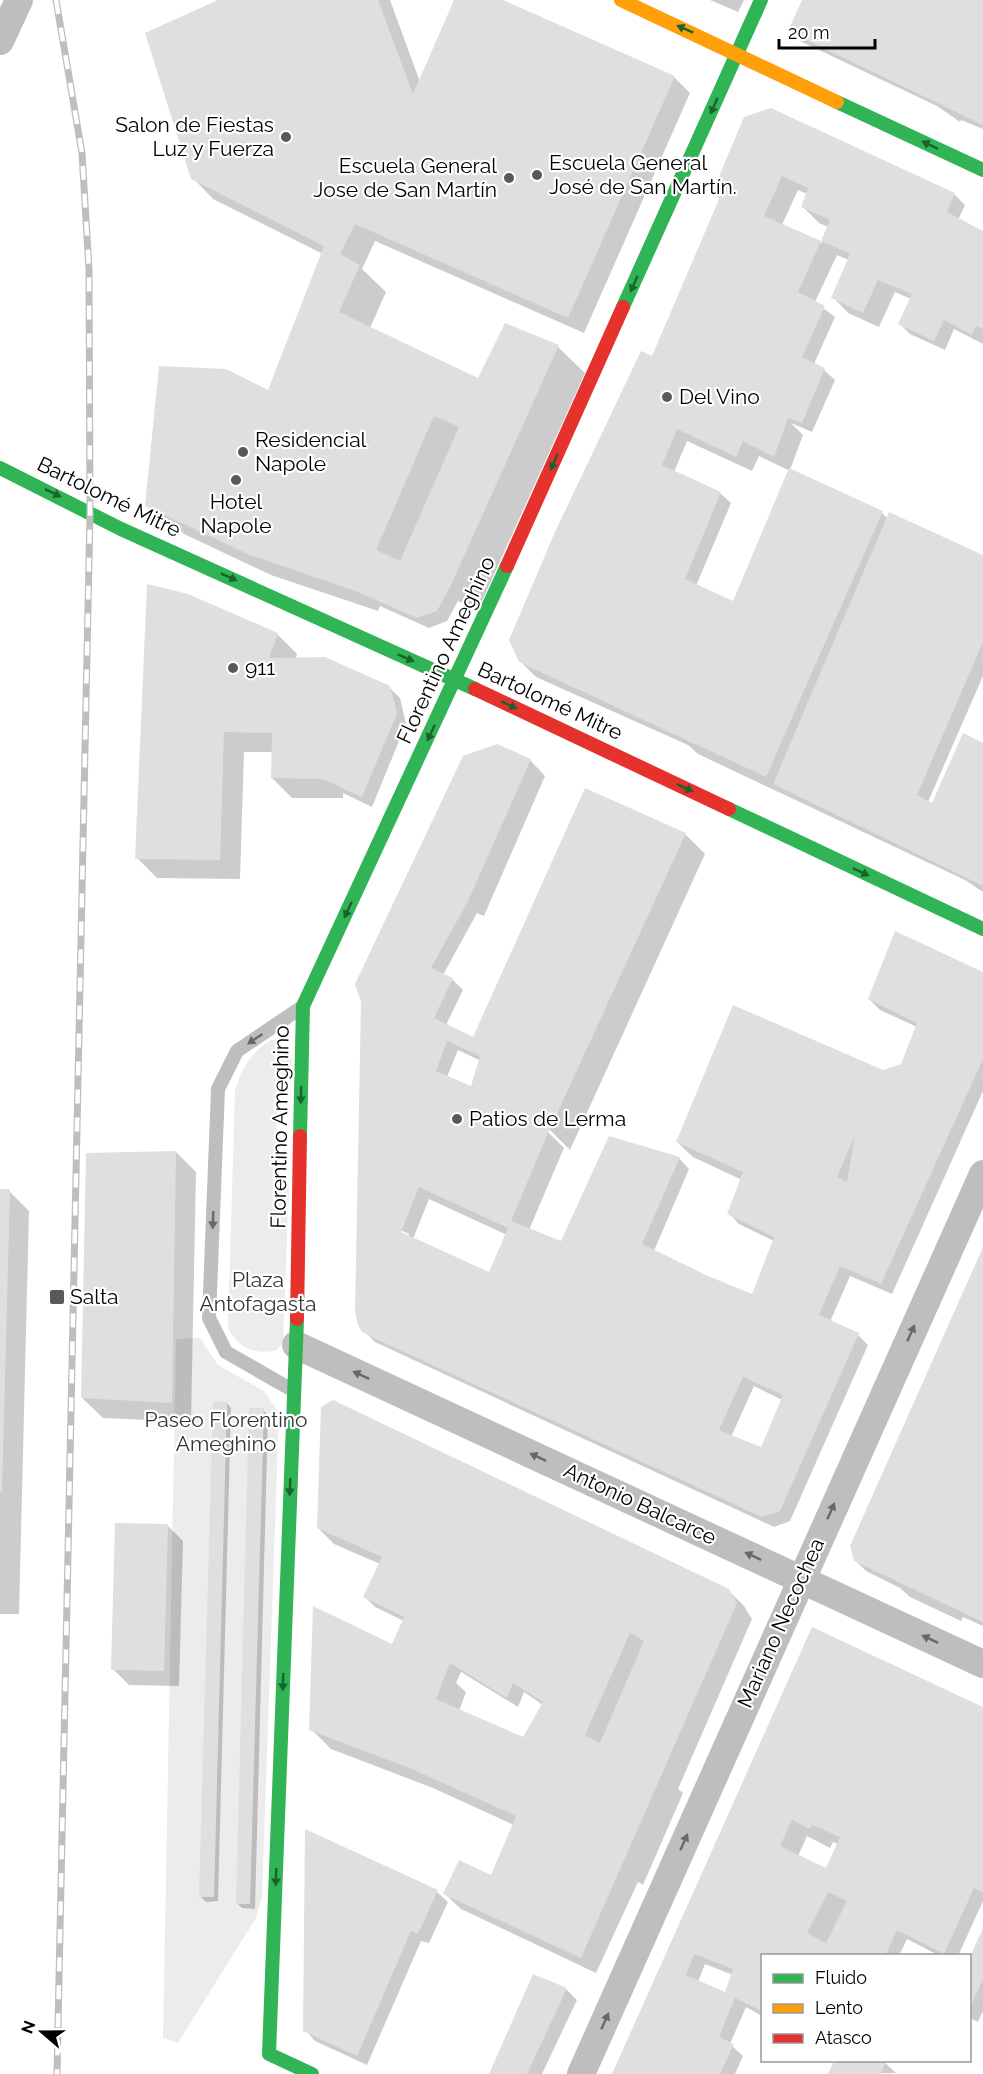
<svg xmlns="http://www.w3.org/2000/svg" width="983" height="2074" font-family="Raleway,sans-serif">
<style>
.green{fill:#ececec}
.shadow{fill:#0003;fill-rule:evenodd}
.building{fill:#dfdfdf;fill-rule:evenodd}
.lines{fill:none;stroke-linecap:round;stroke-linejoin:round}
.lane{stroke:#bebebe;stroke-width:14}
.street{stroke:#bebebe;stroke-width:28}
.fast{stroke:#30b455;stroke-width:14}
.slow{stroke:#ff9f0a;stroke-width:14}
.jam{stroke:#e5322d;stroke-width:14}
.rail-casing{stroke:#bebebe;stroke-width:7}
.rail{stroke:#fff;stroke-width:4.5;stroke-dasharray:14;stroke-linecap:butt}
.oneway{fill:#1a632f}
.oneway2{fill:#686868}
.poi-dot{fill:#595959;stroke:#fff;stroke-width:2}
.labels{text-anchor:middle;stroke-width:4.5;stroke-linejoin:round;paint-order:stroke}
.poi-label{font-size:21px;fill:#000;stroke:#fff;text-anchor:start}
.street-label{font-size:21px;fill:#000;stroke:#fff}
.park-label{font-size:21px;fill:#333;stroke:#fff}
</style>
<rect width="100%" height="100%" fill="#fff"/>
<g class="green">
<path d="M271,1040H279L292,1058L291,1082L277,1096L276,1171L289,1186L283,1343L276,1351C254,1354 239,1349 228,1328L235,1090C243,1067 250,1053 271,1040Z"/>
<polygon points="200,1338 218,1365 264,1391 279,1413 262,1897 256,1918 178,2043 163,2038 176,1339"/>
</g>
<g class="shadow">
<polygon points="222,0 390,0 420,82 456,0 500,0 675,78 690,93 584,333 375,241 362,269 386,292 370,328 479,380 506,325 558,347 585,373 478,610 458,601 447,621 429,628 380,606 378,611 271,575 184,534 174,524 157,516 147,506 268,392 323,254 213,199 193,178"/>
<polygon points="710,0 744,0 738,12"/>
<polygon points="803,0 983,0 983,129 961,120 960,122 937,106 800,41 790,30"/>
<path d="M745,119L954,194L965,205L958,220L983,233V344L954,329L945,350L910,334L900,324L911,299L895,292L879,327L848,313L833,297L849,260L837,255L815,302L835,317L814,364L824,370L835,380L812,432L791,423L803,435L790,470L882,513L888,519L983,557V676L928,802L933,805L983,745V892L965,880L698,754L688,745L536,677L520,661L658,360L721,200L714,193ZM798,190L807,194L803,207L819,223L828,227L822,243L782,225ZM687,441L752,471L759,456L790,471L733,604L696,586L731,503L720,493L674,472Z"/>
<polygon points="277,634 297,654 296,659 389,687 400,698 406,724 372,807 343,793 343,798 292,798 272,778 273,752 244,752 240,879 157,878 137,858"/>
<path d="M530,760L545,776L484,916L477,913L443,975L452,979L463,990L446,1025L474,1041L685,834L705,854L570,1150L545,1125L543,1127L564,1148L529,1230L562,1243L679,1158L689,1169L654,1251L707,1278L753,1296L774,1241L739,1224L729,1213L742,1180L693,1157L677,1142L902,1065L917,1027L880,1010L869,999L983,974V1091L892,1294L850,1276L830,1322L858,1335L868,1345L790,1521L774,1527L375,1342L364,1331L362,1002ZM458,1050L481,1061L472,1088L447,1077ZM429,1199L507,1235L490,1274L413,1239ZM367,1215L409,1234L408,1237ZM754,1386L782,1400L762,1448L731,1437Z"/>
<polygon points="176,1152 196,1172 191,1422 103,1418 82,1398"/>
<polygon points="0,1190 9,1191 29,1211 19,1614 0,1614"/>
<polygon points="983,1253 983,1626 963,1617 961,1621 910,1597 900,1588 866,1571 855,1560"/>
<polygon points="227,1403 231,1408 218,1901 206,1902 201,1897"/>
<polygon points="263,1410 268,1415 255,1909 242,1908 237,1903"/>
<polygon points="168,1526 183,1541 179,1686 129,1685 113,1669"/>
<path d="M318,1528L728,1590L744,1606L752,1619L678,1789L683,1793L643,1885L638,1882L596,1973L461,1909L445,1894L491,1877L514,1825L433,1788L331,1749L311,1729L400,1650L404,1621L375,1607L365,1597L380,1564L334,1544ZM461,1672L518,1707L524,1692L543,1705L524,1739L459,1711L466,1692L456,1683Z"/>
<path d="M983,1708V1901L958,1956H940L907,1939L899,1956H762V2016L746,2007L730,2044L743,2056L735,2074H614L739,1794ZM807,1836L830,1848L833,1842L838,1844L827,1869L798,1856ZM705,1964L733,1975L726,1995L698,1982Z"/>
<polygon points="437,1892 448,1902 429,1943 421,1941 367,2065 315,2041 305,2030"/>
<polygon points="983,1932 983,2011 978,2022 970,2018 970,1960"/>
<polygon points="566,1989 577,2000 542,2074 491,2074"/>
<polygon points="836,2060 882,2060 896,2073 830,2074"/>
</g>
<g class="building">
<path d="M218,0H378L413,94L454,0H503L675,76L568,318L355,224L340,254L360,265L339,312L478,378L505,323L559,345L451,585L437,611L417,618L358,592L250,555L145,506L159,366L226,369L268,390L324,246L191,179L145,33ZM434,416L459,427L400,561L376,550Z"/>
<polygon points="802,0 983,0 983,125 788,31"/>
<polygon points="771,108 955,193 947,212 983,231 983,329 976,326 972,335 944,320 934,341 898,324 912,294 878,280 863,313 831,298 850,254 821,241 830,220 801,207 808,188 782,176 764,216 821,241 798,292 825,306 802,357 825,368 802,423 788,418 774,457 743,441 736,457 677,429 662,465 721,492 685,579 733,601 789,468 883,511 766,777 519,662 509,640 555,532 641,351 652,356 720,197 712,193 744,117"/>
<polygon points="889,512 983,555 983,642 917,795 932,803 963,733 983,743 983,886 773,784"/>
<polygon points="147,584 188,594 278,633 269,658 325,657 390,686 397,713 362,797 323,779 271,778 272,733 224,732 220,860 135,859"/>
<path d="M497,744L531,759L468,901L431,968L453,978L434,1018L473,1037L585,788L686,833L549,1131L511,1221L561,1241L609,1136L680,1157L642,1244L708,1276L752,1294L774,1237L727,1214L743,1172L676,1142L733,1005L883,1070L901,1064L917,1023L868,999L895,931L983,972V1059L881,1284L840,1266L819,1315L859,1333L780,1511L762,1517L378,1340L362,1332L358,1325L355,1312L361,1002L355,984L463,756ZM447,1041L480,1056L471,1086L436,1071ZM855,1135L847,1182L837,1177ZM419,1187L508,1228L489,1272L401,1232ZM743,1377L783,1395L761,1447L719,1430Z"/>
<polygon points="176,1151 172,1403 81,1398 86,1153"/>
<polygon points="0,1189 10,1189 2,1492 0,1492"/>
<polygon points="983,1247 983,1622 854,1561 850,1546"/>
<path d="M333,1400L729,1589L737,1603L581,1958L443,1894L459,1860L491,1875L516,1816L412,1769L309,1730L313,1606L392,1644L404,1617L363,1597L382,1557L317,1528L321,1407ZM630,1633L644,1641L600,1743L585,1735ZM450,1663L507,1698L513,1683L543,1702L523,1737L436,1699Z"/>
<polygon points="213,1401 227,1402 214,1897 199,1897"/>
<polygon points="249,1408 264,1408 250,1904 236,1904"/>
<polygon points="115,1523 168,1524 164,1671 111,1670"/>
<path d="M812,1627L983,1707V1892L974,1888L944,1954L897,1930L885,1956H762V2011L735,1998L719,2037L734,2044L720,2074H612ZM792,1820L810,1829L812,1825L840,1837L826,1868L780,1846ZM828,1892L847,1901L826,1943L807,1933ZM694,1954L733,1969L725,1992L686,1975Z"/>
<polygon points="305,1829 438,1890 418,1934 411,1931 357,2056 303,2031"/>
<polygon points="983,1928 983,1979 970,2008 970,1957"/>
<polygon points="533,1974 567,1988 527,2074 489,2074"/>
<polygon points="834,2061 887,2061 880,2074 828,2074"/>
</g>
<g class="lines">
<polyline class="lane" points="294,1391 226,1352 209,1318 218,1089 237,1051 302,1007"/>
<g class="street">
<polyline points="0,41 19,0"/>
<polyline points="296,1345 983,1664"/>
<polyline points="581,2074 983,1174"/>
</g>
<g class="fast">
<polyline points="837,102 983,170"/>
<polyline points="623,307 761,0"/>
<polyline points="0,468 121,529 475,689"/>
<polyline points="729,809 983,929"/>
<polyline points="300,1136 303,1006 507,566"/>
<polyline points="297,1319 269,2054 312,2074"/>
</g>
<polyline class="slow" points="621,0 837,102"/>
<g class="jam">
<polyline points="507,566 623,307"/>
<polyline points="475,689 729,809"/>
<polyline points="297,1319 300,1136"/>
</g>
<g class="rail-casing">
<polyline id="rail" points="56,0 82,153 89,270 90,513 57,2074"/>
</g>
<use href="#rail" class="rail"/>
</g>
<defs><path id="oneway-solid" d="M-6-.8H1V-3.2L6.5 0L1 3.2V.8H-6Z" transform="scale(1.5)"/></defs>
<g class="oneway">
<use href="#oneway-solid" transform="translate(685 29) rotate(-156)"/>
<use href="#oneway-solid" transform="translate(714 106) rotate(114)"/>
<use href="#oneway-solid" transform="translate(930 145) rotate(-154)"/>
<use href="#oneway-solid" transform="translate(634 284) rotate(114)"/>
<use href="#oneway-solid" transform="translate(554 462) rotate(114)"/>
<use href="#oneway-solid" transform="translate(53 493) rotate(26)"/>
<use href="#oneway-solid" transform="translate(229 577) rotate(24)"/>
<use href="#oneway-solid" transform="translate(406 658) rotate(24)"/>
<use href="#oneway-solid" transform="translate(509 705) rotate(25)"/>
<use href="#oneway-solid" transform="translate(431 733) rotate(115)"/>
<use href="#oneway-solid" transform="translate(685 788) rotate(25)"/>
<use href="#oneway-solid" transform="translate(861 872) rotate(25)"/>
<use href="#oneway-solid" transform="translate(348 910) rotate(115)"/>
<use href="#oneway-solid" transform="translate(301 1095) rotate(91)"/>
<use href="#oneway-solid" transform="translate(290 1487) rotate(92)"/>
<use href="#oneway-solid" transform="translate(283 1682) rotate(92)"/>
<use href="#oneway-solid" transform="translate(276 1877) rotate(92)"/>
</g>
<g class="oneway2">
<use href="#oneway-solid" transform="translate(255 1039) rotate(146)"/>
<use href="#oneway-solid" transform="translate(213 1220) rotate(92)"/>
<use href="#oneway-solid" transform="translate(911 1333) rotate(-66)"/>
<use href="#oneway-solid" transform="translate(361 1375) rotate(-155)"/>
<use href="#oneway-solid" transform="translate(538 1457) rotate(-155)"/>
<use href="#oneway-solid" transform="translate(831 1511) rotate(-66)"/>
<use href="#oneway-solid" transform="translate(753 1556) rotate(-155)"/>
<use href="#oneway-solid" transform="translate(930 1639) rotate(-155)"/>
<use href="#oneway-solid" transform="translate(684 1842) rotate(-66)"/>
<use href="#oneway-solid" transform="translate(605 2021) rotate(-66)"/>
</g>
<g class="poi-dot">
<circle cx="286" cy="137" r="6"/>
<circle cx="537" cy="175" r="6"/>
<circle cx="509" cy="178" r="6"/>
<circle cx="667" cy="397" r="6"/>
<circle cx="243" cy="452" r="6"/>
<circle cx="236" cy="480" r="6"/>
<circle cx="233" cy="668" r="6"/>
<circle cx="457" cy="1119" r="6"/>
<rect x="49" y="1289" width="16" height="16" rx="3"/>
</g>
<g class="labels">
<g class="poi-label">
<text x="274" y="132" text-anchor="end">Salon de Fiestas<tspan x="274" dy="24">Luz y Fuerza</tspan></text>
<text x="549" y="170">Escuela General<tspan x="549" dy="24">José de San Martín.</tspan></text>
<text x="497" y="173" text-anchor="end">Escuela General<tspan x="497" dy="24">Jose de San Martín</tspan></text>
<text x="679" y="404">Del Vino</text>
<text x="255" y="447">Residencial<tspan x="255" dy="24">Napole</tspan></text>
<text x="236" y="509" text-anchor="middle">Hotel<tspan x="236" dy="24">Napole</tspan></text>
<text x="245" y="675">911</text>
<text x="469" y="1126">Patios de Lerma</text>
<text x="70" y="1304">Salta</text>
</g>
<g class="street-label">
<text transform="translate(109 497) rotate(26)" y="7">Bartolomé Mitre</text>
<text transform="translate(446 650) rotate(-65)" y="7">Florentino Ameghino</text>
<text transform="translate(550 701) rotate(25)" y="7">Bartolomé Mitre</text>
<text transform="translate(280 1127) rotate(-89)" y="7">Florentino Ameghino</text>
<text transform="translate(640 1504) rotate(25)" y="7">Antonio Balcarce</text>
<text transform="translate(781 1623) rotate(-66)" y="7">Mariano Necochea</text>
</g>
<g class="park-label">
<text x="258" y="1287">Plaza<tspan x="258" dy="24">Antofagasta</tspan></text>
<text x="226" y="1427">Paseo Florentino<tspan x="226" dy="24">Ameghino</tspan></text>
</g>
</g>
<rect x="761" y="1954" width="210" height="108" fill="#ffffff" stroke="#999999" stroke-width="1.5"/>
<rect x="773" y="1974" width="30" height="9" fill="#30b455" stroke="#999999" stroke-width="1.5"/>
<text x="815" y="1984" font-size="18" fill="#000000">Fluido</text>
<rect x="773" y="2004" width="30" height="9" fill="#ff9f0a" stroke="#999999" stroke-width="1.5"/>
<text x="815" y="2014" font-size="18" fill="#000000">Lento</text>
<rect x="773" y="2034" width="30" height="9" fill="#e5322d" stroke="#999999" stroke-width="1.5"/>
<text x="815" y="2044" font-size="18" fill="#000000">Atasco</text>
<g transform="translate(42 2032) rotate(290)" stroke="#ffffff" stroke-width="4.5" paint-order="stroke">
<path d="M0-4.5L10 22L0 15L-10 22Z" fill="#000000"/>
<text y="-9" font-size="16" font-weight="bold" text-anchor="middle" fill="#000000">N</text>
</g>
<path d="M779 39v9h96v-9" fill="none" stroke="#000000" stroke-width="3"/>
<text x="788" y="39" font-size="18" fill="#000000" stroke="#ffffff" stroke-width="4.5" paint-order="stroke">20 m</text>
</svg>
